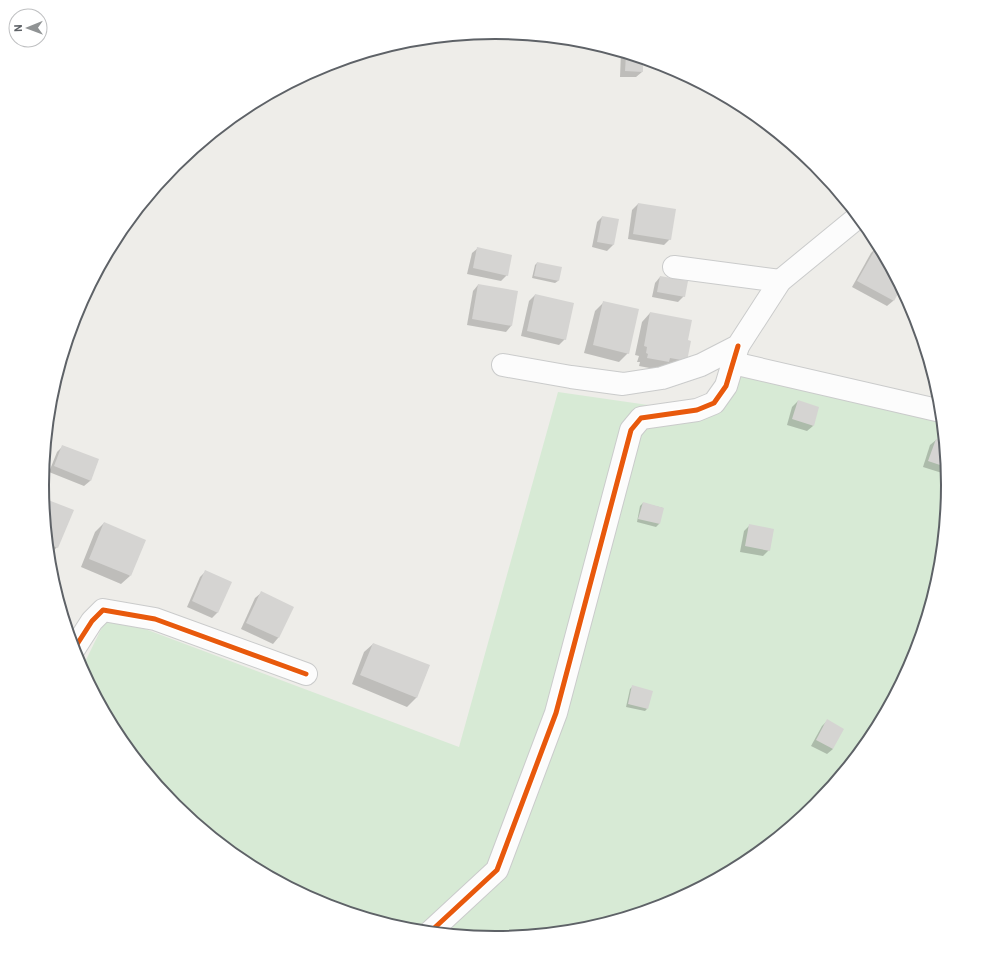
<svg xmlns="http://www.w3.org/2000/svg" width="990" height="970" font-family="Barlow,sans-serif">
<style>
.green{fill:#d7ead5}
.shadow{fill:#0003}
.building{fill:#d5d4d2}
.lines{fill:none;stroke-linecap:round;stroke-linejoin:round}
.minor-casing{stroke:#cacbcb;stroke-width:24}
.minor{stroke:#fcfcfc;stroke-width:22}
.cycleway-casing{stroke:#fff;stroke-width:8}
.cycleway{stroke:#e8590c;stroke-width:5}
.rim{fill:none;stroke:#5e6267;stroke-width:2}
</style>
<rect width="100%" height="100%" fill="#eeede9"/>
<polygon class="green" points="729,357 941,418 948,485 939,574 913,659 872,737 815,805 746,862 668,904 583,929 495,938 468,935 406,929 321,903 243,862 175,805 118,736 82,668 108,615 459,747 558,392 669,408 712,393"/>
<g class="shadow">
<polygon points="621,52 644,59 642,59 642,72 636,77 620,77"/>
<polygon points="638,204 670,239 664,245 628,239 632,210"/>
<polygon points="602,217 618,220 613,245 607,251 592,247 597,222"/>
<polygon points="877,247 880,249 900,287 893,301 887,306 852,287 871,253"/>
<polygon points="478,248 507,275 501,281 467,274 472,253"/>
<polygon points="537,263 561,268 558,281 555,283 532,278 535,265"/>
<polygon points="660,277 684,296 678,302 652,297 655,283"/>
<polygon points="478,285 517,292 511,326 506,332 467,325 473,291"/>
<polygon points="535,295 565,339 559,345 521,336 529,301"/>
<polygon points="604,302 628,353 619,362 584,353 595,311"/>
<polygon points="909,304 914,312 907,309"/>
<polygon points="650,313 687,341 686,361 660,370 639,366 640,362 637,362 639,356 635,355 642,322"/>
<polygon points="798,401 813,426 807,431 787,425 792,407"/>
<polygon points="936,440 944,442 946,469 942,473 923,467 930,445"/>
<polygon points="63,446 98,460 90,481 84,486 49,472 57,452"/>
<polygon points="43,499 57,547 52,553 49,552"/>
<polygon points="643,503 663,508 659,524 656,527 637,522 640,506"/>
<polygon points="104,523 130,576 121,584 81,567 95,532"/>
<polygon points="750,525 769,550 763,556 740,552 744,531"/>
<polygon points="205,572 218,612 212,618 187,607 200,577"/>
<polygon points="261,593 292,607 278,638 273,644 241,629 255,598"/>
<polygon points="373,644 429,666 416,698 407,707 352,684 364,652"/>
<polygon points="633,686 647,709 645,711 626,707 630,689"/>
<polygon points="827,721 833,749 827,754 811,746 822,726"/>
</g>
<g class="building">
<polygon points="626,54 643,59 643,72 625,71"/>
<polygon points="638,203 676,209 671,240 633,234"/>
<polygon points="602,216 619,219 614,245 597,242"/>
<polygon points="877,246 879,248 901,288 894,301 857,281"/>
<polygon points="477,247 512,255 508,276 473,268"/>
<polygon points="537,262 562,267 559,281 534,276"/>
<polygon points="660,276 688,281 685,297 657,292"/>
<polygon points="478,284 518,291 512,326 472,319"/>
<polygon points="535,294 574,303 566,340 527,331"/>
<polygon points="603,301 639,309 629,354 593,345"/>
<polygon points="650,312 692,320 688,340 691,341 687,361 670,358 669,362 647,358 648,354 646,353 647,347 644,346"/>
<polygon points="798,400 819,407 814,426 792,419"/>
<polygon points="936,439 944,441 946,467 928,461"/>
<polygon points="62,445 99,459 91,481 54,466"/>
<polygon points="43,473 48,475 43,487 42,486 42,485"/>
<polygon points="43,498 74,510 58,548 48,544"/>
<polygon points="643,502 664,508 660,524 638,519"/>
<polygon points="104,522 146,540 131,576 89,559"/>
<polygon points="749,524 774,529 770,551 745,546"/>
<polygon points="205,570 232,582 218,613 192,601"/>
<polygon points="261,591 294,607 279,638 246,623"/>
<polygon points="373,643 430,665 417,698 360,675"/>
<polygon points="632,685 653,691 648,709 628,704"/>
<polygon points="827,719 844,729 833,749 816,740"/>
</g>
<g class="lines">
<g class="minor-casing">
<g id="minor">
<polyline points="674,267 780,281"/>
<polyline points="733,363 941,411"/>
<polyline points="503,365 571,377 623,384 662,378 701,365 738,346 780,281 858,217"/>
<polyline points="74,649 92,621 103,610 155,619 306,674"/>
<polyline points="430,932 497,870 556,713 631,430 641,418 697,410 714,403 726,386 738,346"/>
</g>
</g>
<use href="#minor" class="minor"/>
<g class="cycleway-casing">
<g id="cycleway">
<polyline points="74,649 92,621 103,610 155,619 306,674"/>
<polyline points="430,932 497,870 556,713 631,430 641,418 697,410 714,403 726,386 738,346"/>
</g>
</g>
<use href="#cycleway" class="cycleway"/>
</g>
<path d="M0 0H990V970H0ZM49 485a446 446 0 1 1 892 0a446 446 0 1 1-892 0Z" fill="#fff" fill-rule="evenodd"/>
<path class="rim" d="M49 485a446 446 0 1 1 892 0a446 446 0 1 1-892 0Z"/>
<g transform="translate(28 28) rotate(269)"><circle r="19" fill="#ffffff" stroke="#bfc0c2"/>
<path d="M0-3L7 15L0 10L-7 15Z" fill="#909394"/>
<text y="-6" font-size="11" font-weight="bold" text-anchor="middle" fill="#5e6267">N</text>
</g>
</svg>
